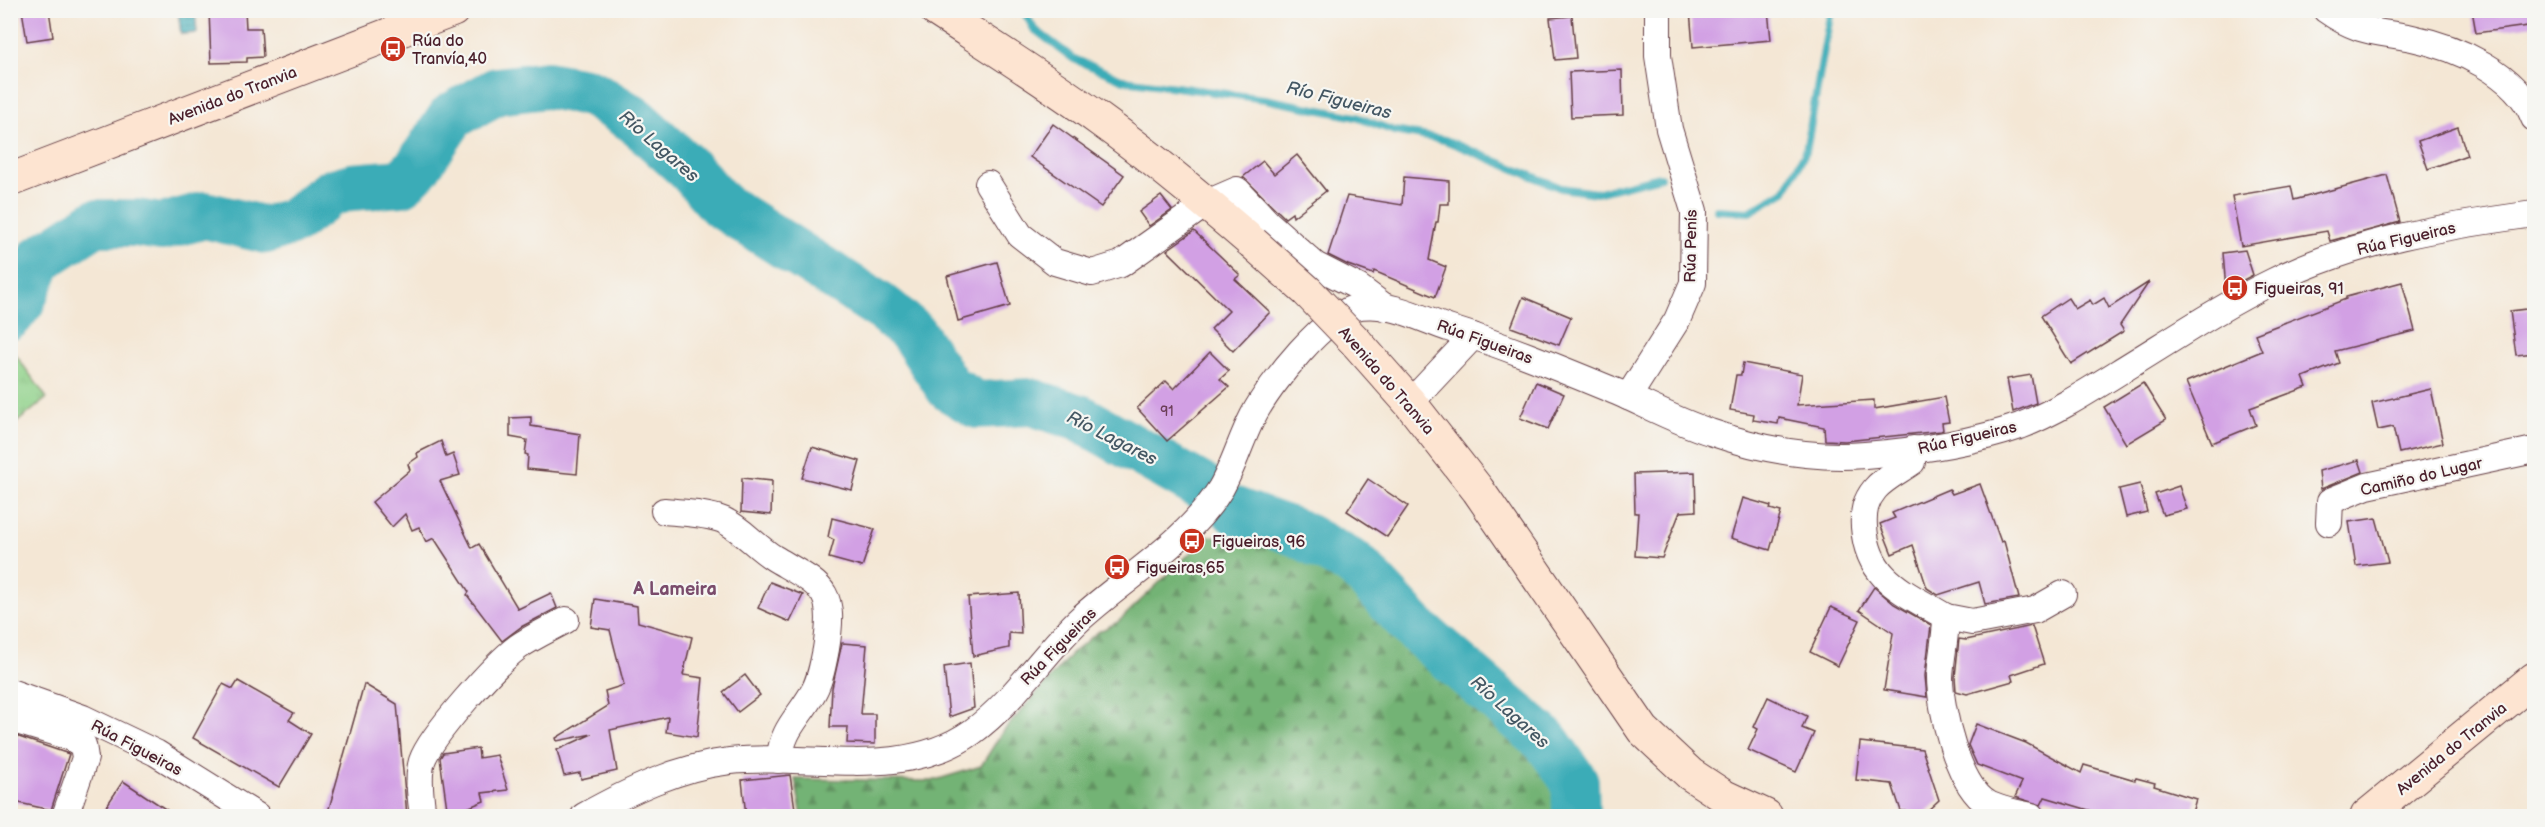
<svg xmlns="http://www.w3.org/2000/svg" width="2545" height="827" font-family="'Balsamiq Sans',sans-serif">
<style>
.forest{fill:url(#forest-firs);stroke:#5e6950;stroke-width:1.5}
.park{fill:url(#park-tufts);stroke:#6c785a;stroke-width:1.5}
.water{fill:url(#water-rules);stroke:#426671;stroke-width:1.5}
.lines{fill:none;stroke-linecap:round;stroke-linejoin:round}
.stream{stroke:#3bacb7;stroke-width:8}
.river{stroke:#3bacb7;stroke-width:48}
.building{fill:#d2a0e4}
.street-casing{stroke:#643d44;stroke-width:28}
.secondary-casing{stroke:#643d44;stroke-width:35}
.street{stroke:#fff;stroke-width:26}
.secondary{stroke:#fde4d1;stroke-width:33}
.secondary-bridge-casing{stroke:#643d44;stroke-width:35;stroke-linecap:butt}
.secondary-bridge{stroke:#fde4d1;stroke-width:33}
.labels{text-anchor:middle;stroke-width:4.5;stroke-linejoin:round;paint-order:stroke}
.number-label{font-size:14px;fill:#6c3f59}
.poi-label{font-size:16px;fill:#4a1f2b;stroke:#f6f6f2;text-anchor:start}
.street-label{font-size:16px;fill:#4a1f2b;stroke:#f6f6f2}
.water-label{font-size:18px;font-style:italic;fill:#445763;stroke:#f6f6f2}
.neighbourhood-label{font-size:18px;font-weight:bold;fill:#7a4c6c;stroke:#f6f6f2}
</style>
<defs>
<pattern id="forest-firs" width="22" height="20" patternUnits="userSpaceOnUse" patternTransform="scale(1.5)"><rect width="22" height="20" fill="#73b375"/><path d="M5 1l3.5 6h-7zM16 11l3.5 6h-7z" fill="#609160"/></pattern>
<pattern id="park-tufts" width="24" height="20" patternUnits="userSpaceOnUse" patternTransform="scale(1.5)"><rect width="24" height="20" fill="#8fd189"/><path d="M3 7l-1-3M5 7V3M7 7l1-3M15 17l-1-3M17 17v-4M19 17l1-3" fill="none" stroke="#7db376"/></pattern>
<pattern id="water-rules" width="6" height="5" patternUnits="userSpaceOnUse" patternTransform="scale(1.5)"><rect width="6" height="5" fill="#3bacb7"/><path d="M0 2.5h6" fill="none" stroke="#348b95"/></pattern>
</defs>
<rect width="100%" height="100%" fill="#f6f6f2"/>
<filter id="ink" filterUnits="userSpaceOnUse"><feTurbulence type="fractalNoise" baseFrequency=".0167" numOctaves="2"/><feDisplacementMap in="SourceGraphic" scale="12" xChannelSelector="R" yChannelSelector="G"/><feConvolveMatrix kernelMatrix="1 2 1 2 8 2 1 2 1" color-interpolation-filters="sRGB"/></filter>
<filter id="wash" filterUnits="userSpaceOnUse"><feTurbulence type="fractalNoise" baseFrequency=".008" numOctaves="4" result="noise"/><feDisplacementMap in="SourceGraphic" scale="24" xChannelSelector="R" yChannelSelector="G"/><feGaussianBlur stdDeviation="1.35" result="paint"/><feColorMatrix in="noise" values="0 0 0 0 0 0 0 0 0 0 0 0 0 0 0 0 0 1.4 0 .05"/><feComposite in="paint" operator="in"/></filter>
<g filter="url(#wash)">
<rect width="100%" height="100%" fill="#f4e7d5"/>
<path class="forest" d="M1208,536C1254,542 1304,545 1343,573C1364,588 1374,611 1391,629C1439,680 1503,715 1547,770C1556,782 1563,801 1565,816H802L795,779L932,781L981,766L1001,734L1072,653L1098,632L1118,622Z"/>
<polygon class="park" points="10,347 47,398 11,427 10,427"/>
<polygon class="water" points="178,11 195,11 197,33 181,34"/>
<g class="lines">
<g class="stream">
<polyline points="1023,10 1034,29 1074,59 1124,80 1265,99 1356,117 1394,131 1445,140 1561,188 1596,193 1660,177"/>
<polyline points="1717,210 1749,212 1785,191 1806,151 1831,10"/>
</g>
<g class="river">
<polyline points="10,316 21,302 40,259 95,223 136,223 162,227 205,215 266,230 294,221 330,193 351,187 402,183 417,168 452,116 497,91 547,85 591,93 635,120 690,170 721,205 886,310 912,332 949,388 977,405 1031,402 1080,418 1204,488"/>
<polyline points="1235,511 1300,534 1356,565 1417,630 1546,741 1575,782 1576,816"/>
</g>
</g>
<g id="blocks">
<g class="building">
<polygon points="22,10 49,10 53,37 27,41"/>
<polygon points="209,10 245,10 246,28 261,28 263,57 247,58 247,62 211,63"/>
<polygon points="1690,10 1768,10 1771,40 1693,47"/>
<polygon points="2472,10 2535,10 2535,25 2476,33"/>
<polygon points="1572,16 1576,58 1555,60 1550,18"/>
<polygon points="1622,70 1623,115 1571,117 1569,72"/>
<polygon points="1053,124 1124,175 1101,207 1030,157"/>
<polygon points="2458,127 2467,155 2428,169 2418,141"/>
<polygon points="1297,155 1326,191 1293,217 1292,213 1285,218 1243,177 1263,161 1274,174"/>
<polygon points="2387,175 2400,222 2330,241 2327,231 2241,246 2232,196 2291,186 2294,200"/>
<polygon points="1404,177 1449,181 1449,204 1440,204 1438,222 1436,222 1429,260 1446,267 1435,297 1374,271 1373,274 1348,265 1328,255 1347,196 1402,205"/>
<polygon points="1161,196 1172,210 1149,226 1139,212"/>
<polygon points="1194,231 1240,275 1235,279 1270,312 1233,351 1211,329 1229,311 1167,250"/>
<polygon points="2245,250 2253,275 2226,289 2223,253"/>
<polygon points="997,262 1010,306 958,321 947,276"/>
<polygon points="2149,282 2120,325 2124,331 2071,364 2041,316 2068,298 2075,309 2090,300 2093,305 2104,298 2109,308"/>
<polygon points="2402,282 2415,331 2335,351 2339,363 2303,377 2307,387 2250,408 2256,425 2212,443 2186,382 2262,351 2255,334 2346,299 2346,297"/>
<polygon points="1523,297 1571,317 1559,345 1511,327"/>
<polygon points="2535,308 2535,353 2516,355 2510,311"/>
<polygon points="1210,352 1229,371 1220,379 1229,387 1167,441 1137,408 1166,381 1174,389"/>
<polygon points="1743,363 1802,374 1797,405 1874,400 1874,409 1944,397 1949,422 1942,423 1943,430 1941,431 1845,441 1825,440 1824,427 1779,418 1778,424 1753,420 1754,414 1730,410 1736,375 1741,375"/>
<polygon points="2031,375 2036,403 2013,412 2007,379"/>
<polygon points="1536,382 1564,394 1548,429 1520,418"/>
<polygon points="2143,383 2166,420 2126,444 2104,407"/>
<polygon points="2431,389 2443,443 2399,453 2393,427 2378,430 2372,403"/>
<polygon points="531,417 531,426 580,434 577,474 527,469 528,455 525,454 527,440 510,437 510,418"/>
<polygon points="441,441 446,457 453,454 460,475 440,481 472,548 479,544 518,609 551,593 557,608 521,627 502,641 467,595 469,592 434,538 426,542 419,527 412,530 405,514 392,527 372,502 410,470 408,464 418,457 417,453"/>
<polygon points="812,447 860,461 852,490 802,478"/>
<polygon points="2359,460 2363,472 2321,489 2319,471"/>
<polygon points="1695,472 1696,511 1680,512 1662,558 1635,556 1638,513 1635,513 1634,474"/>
<polygon points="742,478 772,481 771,515 741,512"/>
<polygon points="1368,479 1408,506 1387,537 1347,511"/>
<polygon points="1980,484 2001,542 2004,541 2019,598 1985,604 1979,582 1938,595 1927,588 1913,545 1892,554 1880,524 1895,518 1892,513 1949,489 1952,494"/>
<polygon points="2140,484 2147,512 2126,517 2119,489"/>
<polygon points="2179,486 2187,509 2163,515 2155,494"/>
<polygon points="1743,498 1771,506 1770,509 1781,512 1770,550 1731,538"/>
<polygon points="832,518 875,529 862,567 829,558 834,540 828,537"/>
<polygon points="2376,518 2388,562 2356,566 2349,522"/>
<polygon points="770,582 803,595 790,622 758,608"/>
<polygon points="1874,587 1894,604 1931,625 1925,676 1927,697 1884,690 1893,633 1859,610"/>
<polygon points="1019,593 1021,634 1009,633 1009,648 973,656 968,597"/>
<polygon points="595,599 637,606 638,622 692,637 683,675 703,678 697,737 666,732 668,717 610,730 617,771 581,779 580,773 564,776 557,750 592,734 557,741 556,738 608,706 605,691 624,685 610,630 591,627"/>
<polygon points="1831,607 1860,620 1838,666 1810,652"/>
<polygon points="2032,626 2044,664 2011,675 2013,681 1967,694 1956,691 1955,677 1959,639 1966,640"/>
<polygon points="842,643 867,645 861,714 875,714 875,744 847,743 848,727 830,727 832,688"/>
<polygon points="970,663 974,708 949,717 944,667"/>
<polygon points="745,675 760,695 738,712 723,692"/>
<polygon points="238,681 294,713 289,720 311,734 279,787 193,738 223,684 233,689"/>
<polygon points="364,684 397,704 407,816 353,816 328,812"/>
<polygon points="1768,697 1807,716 1802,728 1814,733 1796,772 1748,750 1758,729 1754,727"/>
<polygon points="1976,724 2026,743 2081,773 2084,765 2135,780 2136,778 2155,783 2154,786 2196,799 2191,816 2109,816 2045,797 2041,805 2015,797 2022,782 1977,765 1968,745"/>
<polygon points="10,734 69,754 51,810 10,801"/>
<polygon points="1860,742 1922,749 1939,800 1925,813 1901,811 1892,784 1856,780"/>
<polygon points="478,748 479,758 497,755 508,790 482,793 484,801 448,816 440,758 443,753"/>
<polygon points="790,775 796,816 746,816 742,780"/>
<polygon points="123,781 176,816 100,816"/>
</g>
</g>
</g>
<g filter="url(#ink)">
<use href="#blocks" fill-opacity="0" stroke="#643d44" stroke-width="1.5"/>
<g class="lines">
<g class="street-casing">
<g id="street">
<path d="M2326,10C2358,33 2376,31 2412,38C2456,47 2517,73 2534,118"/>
<polyline points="988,184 1020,235 1055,262 1092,273 1121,264 1207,203 1237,190 1268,223 1315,265 1358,287 1386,308"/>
<polyline points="1628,397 1677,320 1693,283 1694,211 1669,129 1658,56 1658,10"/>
<polyline points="1410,403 1473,336"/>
<path d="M1913,449L1912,462C1901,470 1884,478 1875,489C1865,501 1863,512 1864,527C1868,581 1905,592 1946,617C1946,637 1941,657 1940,677C1940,710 1958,785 1987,803C1999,810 2018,813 2031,816"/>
<path d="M664,511C683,513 705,513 723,520C742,529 756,547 774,558C823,587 836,588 826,649C823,664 820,683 811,696C796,721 783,729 779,760"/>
<polyline points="2329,523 2330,501 2367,486 2534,450"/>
<polyline points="1946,617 1972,622 2035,610 2063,594"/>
<polyline points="10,692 83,718 156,753 257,816"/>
<polyline points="10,716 17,721 70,737 83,745 85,758 65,816"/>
<path d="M423,816C421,800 417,777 422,761C431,735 495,664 518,647C532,637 550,629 566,620"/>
<path d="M584,816C629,791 678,767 730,761C811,752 901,782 972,732C1015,701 1043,653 1081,618C1126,577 1189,541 1221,488C1234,465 1241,439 1253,416C1269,385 1327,311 1361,306C1390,302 1422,319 1448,328C1506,346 1561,369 1617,392C1647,405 1678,422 1710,432C1759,449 1813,459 1865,455C1916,451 1971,443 2020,426C2054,413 2087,392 2119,372C2170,341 2220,307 2274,281C2355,240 2446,226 2534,214"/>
</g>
</g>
<g class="secondary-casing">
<g id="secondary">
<path d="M936,10C991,46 1047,81 1100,120C1153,158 1203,200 1253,243"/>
<polyline points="10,180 453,10"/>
<polyline points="1356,342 1410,403 1478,490 1643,730 1690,774 1725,797 1766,816"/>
<polyline points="2367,816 2534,679"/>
</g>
</g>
<use href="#street" class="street"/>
<use href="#secondary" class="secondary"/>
<g class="secondary-bridge-casing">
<polyline id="secondary-bridge" points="1253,243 1307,291 1356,342"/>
</g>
<use href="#secondary-bridge" class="secondary-bridge"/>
</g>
</g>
<defs>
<g id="bus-disc" transform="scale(1.35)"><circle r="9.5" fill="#c8321e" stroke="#f6f6f2"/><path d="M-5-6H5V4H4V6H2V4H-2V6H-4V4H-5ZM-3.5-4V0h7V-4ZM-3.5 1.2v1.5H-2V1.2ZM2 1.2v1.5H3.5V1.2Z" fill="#fff"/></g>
</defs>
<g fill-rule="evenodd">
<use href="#bus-disc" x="393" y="49"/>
<use href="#bus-disc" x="2235" y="288"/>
<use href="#bus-disc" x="1192" y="541"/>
<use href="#bus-disc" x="1117" y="567"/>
</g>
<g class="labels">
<g class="number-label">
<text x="1167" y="416">91</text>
</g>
<g class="poi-label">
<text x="412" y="46">Rúa do<tspan x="412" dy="18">Tranvía,40</tspan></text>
<text x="2254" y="294">Figueiras, 91</text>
<text x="1212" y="547">Figueiras, 96</text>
<text x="1136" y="573">Figueiras,65</text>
</g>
<g class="street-label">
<text transform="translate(232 95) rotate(-21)" y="6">Avenida do Tranvia</text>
<text transform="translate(2406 238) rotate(-13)" y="6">Rúa Figueiras</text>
<text transform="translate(1690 246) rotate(-89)" y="6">Rúa Penís</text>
<text transform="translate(1485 341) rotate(20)" y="6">Rúa Figueiras</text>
<text transform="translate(1387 380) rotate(49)" y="6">Avenida do Tranvia</text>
<text transform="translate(1967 437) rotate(-13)" y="6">Rúa Figueiras</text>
<text transform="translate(2421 476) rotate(-13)" y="6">Camiño do Lugar</text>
<text transform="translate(1058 646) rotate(-46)" y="6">Rúa Figueiras</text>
<text transform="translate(137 747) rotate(28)" y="6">Rúa Figueiras</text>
<text transform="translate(2451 748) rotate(-39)" y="6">Avenida do Tranvia</text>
</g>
<g class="water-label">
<text transform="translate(1339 100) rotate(14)" y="6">Río Figueiras</text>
<text transform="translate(659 146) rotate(41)" y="6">Río Lagares</text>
<text transform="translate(1112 438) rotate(27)" y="6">Río Lagares</text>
<text transform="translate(1510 712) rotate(42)" y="6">Río Lagares</text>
</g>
<g class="neighbourhood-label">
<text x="675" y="595">A Lameira</text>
</g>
</g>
<rect width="2545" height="827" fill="none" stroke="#f6f6f2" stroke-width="36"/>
</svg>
